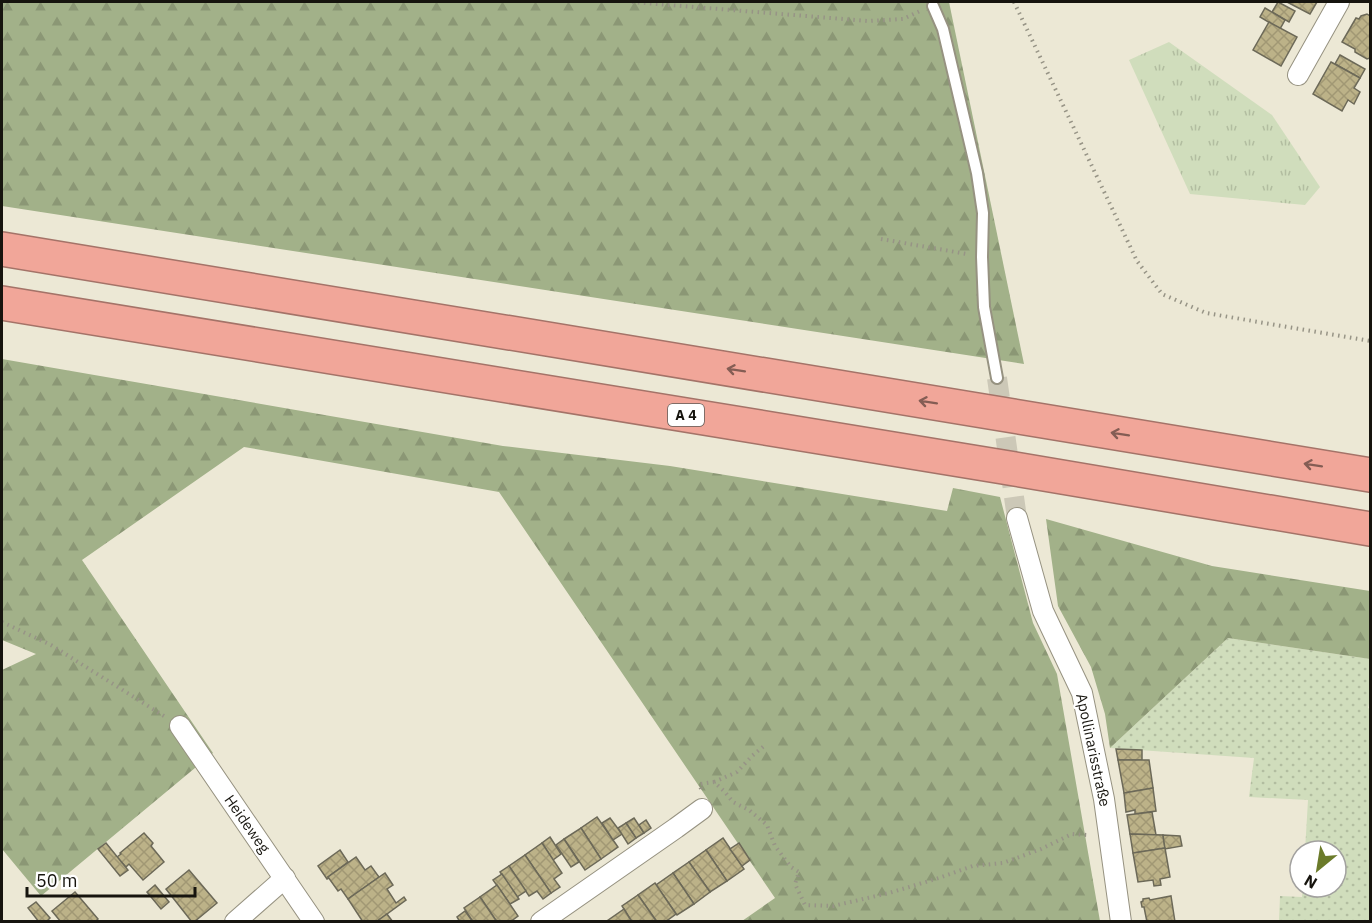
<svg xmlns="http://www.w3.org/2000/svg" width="1372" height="923" font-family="'IBM Plex Sans',sans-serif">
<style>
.grass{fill:url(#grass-dots)}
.forest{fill:url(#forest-firs)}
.park{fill:url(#park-tufts)}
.building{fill:url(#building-cross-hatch);stroke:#6c6958;stroke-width:1.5}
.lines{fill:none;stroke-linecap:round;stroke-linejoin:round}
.street-tunnel{stroke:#ccc8b7;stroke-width:20;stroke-dasharray:20 10;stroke-linecap:butt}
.lane-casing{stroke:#969281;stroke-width:14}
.street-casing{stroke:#969281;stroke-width:22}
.highway-casing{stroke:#a47368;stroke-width:36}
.path{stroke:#979486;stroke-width:4;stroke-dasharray:1.5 4.5;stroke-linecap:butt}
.lane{stroke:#fff;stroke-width:10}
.street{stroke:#fff;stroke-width:20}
.highway{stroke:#f1a699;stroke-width:33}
.oneway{stroke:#845d54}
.labels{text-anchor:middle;stroke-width:4.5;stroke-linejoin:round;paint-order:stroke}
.shield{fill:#fff;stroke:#5c5a56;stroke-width:1.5}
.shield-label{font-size:14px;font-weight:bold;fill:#16140e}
.street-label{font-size:15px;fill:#16140e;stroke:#fff}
</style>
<defs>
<pattern id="grass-dots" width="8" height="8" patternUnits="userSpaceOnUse" patternTransform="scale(1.5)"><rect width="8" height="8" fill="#d0ddbc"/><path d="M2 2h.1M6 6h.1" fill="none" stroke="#b2bda0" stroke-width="1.8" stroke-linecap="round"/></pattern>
<pattern id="forest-firs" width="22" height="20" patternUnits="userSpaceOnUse" patternTransform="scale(1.5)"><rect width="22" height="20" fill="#a2b189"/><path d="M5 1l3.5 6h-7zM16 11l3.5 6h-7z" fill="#8b9775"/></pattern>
<pattern id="park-tufts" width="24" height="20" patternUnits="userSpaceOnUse" patternTransform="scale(1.5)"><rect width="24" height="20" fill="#d0ddbc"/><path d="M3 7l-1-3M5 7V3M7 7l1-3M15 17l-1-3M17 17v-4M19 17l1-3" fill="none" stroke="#b2bda0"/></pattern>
<pattern id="building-cross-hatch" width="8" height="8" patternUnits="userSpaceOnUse" patternTransform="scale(1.5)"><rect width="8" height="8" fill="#bcb288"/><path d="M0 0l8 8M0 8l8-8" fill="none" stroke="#a19874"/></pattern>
</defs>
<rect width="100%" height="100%" fill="#ece8d5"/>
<polygon class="grass" points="1228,638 1370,659 1370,699 1368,708 1370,709 1370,921 1279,921 1280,896 1302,897 1303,887 1336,887 1336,851 1305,851 1308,800 1249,797 1254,758 1110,748"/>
<g class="forest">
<polygon points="2,2 949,2 1024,364 2,206"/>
<polygon points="2,359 503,446 670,466 947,511 953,488 1000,497 1033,623 1057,674 1100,921 742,921 775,898 499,492 244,447 82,560 213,753 41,896 2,849 2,670 36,654 2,640"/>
<polygon points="1046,519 1212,566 1370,591 1370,659 1228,638 1110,748 1105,714 1091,667 1058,606"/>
</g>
<polygon class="park" points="1169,42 1272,115 1320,187 1305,205 1190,194 1129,60"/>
<g class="building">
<polygon points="1278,2 1295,11 1289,22 1272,12"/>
<polygon points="1287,2 1317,2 1310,14"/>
<polygon points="1265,8 1285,20 1280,29 1260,17"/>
<polygon points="1367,14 1370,16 1370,58 1367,59 1355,52 1355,49 1342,42 1356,18 1359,19 1361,16"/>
<polygon points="1269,22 1297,37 1281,66 1253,50"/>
<polygon points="1340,55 1365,69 1360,78 1335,64"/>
<polygon points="1331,62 1360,78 1354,88 1360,92 1354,104 1348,100 1342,111 1313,94"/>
<polygon points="1116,749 1142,750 1142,760 1118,760"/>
<polygon points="1118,760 1149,760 1153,788 1124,793"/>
<polygon points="1153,788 1156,811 1135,814 1135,810 1126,812 1124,793"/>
<polygon points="1152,812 1156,835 1130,834 1127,815"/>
<polygon points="597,817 618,847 601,859 581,828"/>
<polygon points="610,818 622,834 613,840 602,823"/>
<polygon points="634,818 644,833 636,838 626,823"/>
<polygon points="646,820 651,828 644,833 639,825"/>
<polygon points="626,823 636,838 628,844 618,828"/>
<polygon points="581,828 601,859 585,870 564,839"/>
<polygon points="144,833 153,843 151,846 164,862 143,880 129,864 126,867 117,857 121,854 120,853"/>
<polygon points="1130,834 1163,835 1165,848 1133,853"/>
<polygon points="1163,835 1180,836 1182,846 1165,849"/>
<polygon points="550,837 561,854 553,860 542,843"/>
<polygon points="723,838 744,869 727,881 706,850"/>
<polygon points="564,839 579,862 571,867 556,845"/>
<polygon points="106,843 128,870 120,876 98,849"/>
<polygon points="542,843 562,873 554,879 560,887 551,893 525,855"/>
<polygon points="739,843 750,860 742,866 730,849"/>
<polygon points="1165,848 1170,877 1160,879 1161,885 1154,886 1153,880 1138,882 1133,853"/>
<polygon points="340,850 348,862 328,877 329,878 327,879 318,866"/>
<polygon points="706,850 727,881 710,892 689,862"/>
<polygon points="525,855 551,893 543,899 537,891 529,896 509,866"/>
<polygon points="356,857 365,870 371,866 379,877 348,899 341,889 338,891 328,877"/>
<polygon points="689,862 710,892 694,904 673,873"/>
<polygon points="509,866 526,891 517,897 500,872"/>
<polygon points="189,870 217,903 194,922 192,922 166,889"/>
<polygon points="385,873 393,885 387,889 396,903 404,897 406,900 376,922 363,922 348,899"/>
<polygon points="673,873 694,904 677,915 656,885"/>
<polygon points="502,874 519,899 510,904 493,880"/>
<polygon points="655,883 676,914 665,922 657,922 638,895"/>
<polygon points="155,885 169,902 161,909 147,892"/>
<polygon points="497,885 518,916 510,922 497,922 480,897"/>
<polygon points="75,892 98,919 95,922 61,922 52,911"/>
<polygon points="638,895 657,922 632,922 622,906"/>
<polygon points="1171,896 1175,922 1147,922 1144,907 1142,907 1141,902 1143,901 1143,899 1149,898 1150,900"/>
<polygon points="480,897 497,922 473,922 464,908"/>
<polygon points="36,902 50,918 46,922 39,922 28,908"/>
<polygon points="624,909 632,922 607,922 607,921"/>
<polygon points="465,911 473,922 460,922 457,917"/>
<polygon points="387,914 393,922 376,922"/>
</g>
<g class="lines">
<polyline class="street-tunnel" points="997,378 1017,518"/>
<g class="lane-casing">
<polyline id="lane" points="933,6 943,29 977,173 983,213 982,257 984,307 997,378"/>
</g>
<g class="street-casing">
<g id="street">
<polyline points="1298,75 1339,2"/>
<polyline points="1017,518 1043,611 1082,693 1104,799 1121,922"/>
<polyline points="180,726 314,922"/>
<polyline points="235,922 285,878"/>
<polyline points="541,922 676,828 702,809"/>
</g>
</g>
<g class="highway-casing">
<g id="highway">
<polyline points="2,249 1370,475"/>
<polyline points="2,303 1003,467 1370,529"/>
</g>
</g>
<g class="path">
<polyline points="632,2 868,21 903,19 920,11"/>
<polyline points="1014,2 1137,261 1162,294 1206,313 1370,341"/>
<polyline points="881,239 967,254"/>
<polyline points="2,622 51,645 164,716"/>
<polyline points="714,782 737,772 752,756 764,746"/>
<polyline points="701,789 700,784 714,782 724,791 733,802 749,810 767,825 775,846 791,867 799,872 795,884 805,905 833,906 889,893 939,878 973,866 1003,863 1041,849 1072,834 1088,835"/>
</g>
<use href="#lane" class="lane"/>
<use href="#street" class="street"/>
<use href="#highway" class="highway"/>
</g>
<defs><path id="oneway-shaft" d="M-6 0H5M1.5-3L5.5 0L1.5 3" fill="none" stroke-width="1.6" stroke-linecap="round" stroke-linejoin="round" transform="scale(1.5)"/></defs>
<g class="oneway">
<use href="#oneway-shaft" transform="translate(736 370) rotate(-171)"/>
<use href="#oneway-shaft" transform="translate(928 402) rotate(-171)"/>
<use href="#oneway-shaft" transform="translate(1120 434) rotate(-171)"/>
<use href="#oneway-shaft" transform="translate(1313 465) rotate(-171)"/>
</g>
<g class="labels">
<rect class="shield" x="668" y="404" width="36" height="22" rx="4.5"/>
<g class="shield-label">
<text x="686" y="420">A 4</text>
</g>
<g class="street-label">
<text transform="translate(1093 750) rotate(78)" y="5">Apollinarisstraße</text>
<text transform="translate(247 824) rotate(55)" y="5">Heideweg</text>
</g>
</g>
<rect width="1372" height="923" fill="none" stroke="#16140e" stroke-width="6"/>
<g transform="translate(1318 869) rotate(210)"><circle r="28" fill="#ffffff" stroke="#a2a19f" stroke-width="1.5"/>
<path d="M0-4.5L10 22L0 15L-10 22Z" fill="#6b7b2a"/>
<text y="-9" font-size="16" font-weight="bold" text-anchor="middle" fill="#16140e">N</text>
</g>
<path d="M27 887v9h168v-9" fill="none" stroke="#16140e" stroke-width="3"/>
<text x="36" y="887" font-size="18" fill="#16140e" stroke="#ffffff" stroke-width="4.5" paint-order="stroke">50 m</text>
</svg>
